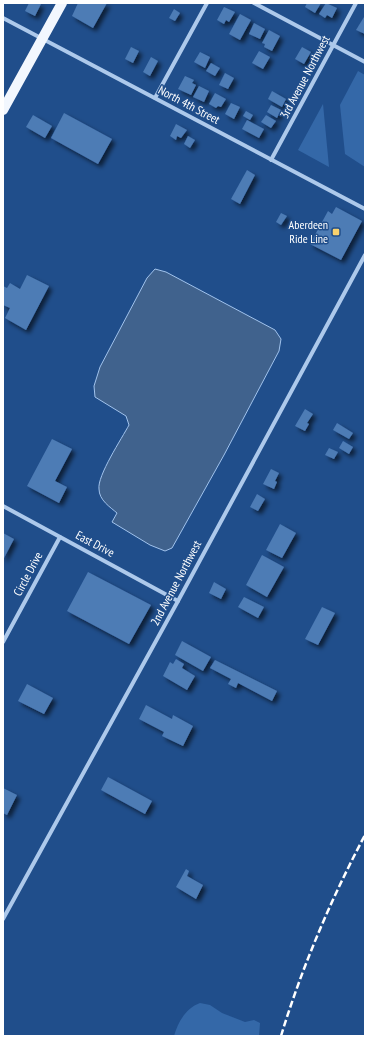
<svg xmlns="http://www.w3.org/2000/svg" width="368" height="1039" font-family="'PT Sans Narrow',sans-serif">
<style>
.green{fill:#3468a8}
.water{fill:#40628d;stroke:#a1c3ed}
.building{fill:#4d7bb5;filter:url(#shadow)}
.lines{fill:none;stroke-linecap:round;stroke-linejoin:round}
.street{stroke:#adc9eb;stroke-width:4}
.primary{stroke:#f2f7fe;stroke-width:10}
.rail{stroke:#fff;stroke-width:2.5;stroke-dasharray:7 3;stroke-linecap:butt}
.poi-dot{fill:#f8d26e;stroke:#204e8b;stroke-width:1.5}
.labels{text-anchor:middle;stroke-width:3;stroke-linejoin:round;paint-order:stroke}
.street-label{font-size:12px;fill:#fff;stroke:#204e8b}
.poi-label{font-size:12px;fill:#fff;stroke:#204e8b;text-anchor:end}
</style>
<defs>
<filter id="shadow"><feDropShadow dx="3.5" dy="3.5" stdDeviation="2" flood-color="#0009"/></filter>
</defs>
<rect width="100%" height="100%" fill="#204e8b"/>
<g class="green">
<polygon points="358,71 365,75 365,167 345,154 340,105"/>
<polygon points="323,104 329,167 298,150"/>
<path d="M200,1003L210,1005L222,1013L245,1022L254,1020L260,1023L259,1036H174C178,1022 186,1008 200,1003Z"/>
</g>
<path class="water" d="M155,269L166,272L275,330L281,339L279,351L224,455L172,548L165,551L150,545L112,522L117,513C110,507 99,500 99,489C97,476 122,438 129,425L126,416L95,397L94,386L100,367L147,278Z"/>
<g class="building">
<polygon points="29,3 41,4 35,16 25,11"/>
<polygon points="78,3 107,3 93,28 72,16"/>
<polygon points="307,3 321,3 315,13 305,7"/>
<polygon points="326,3 337,8 332,18 327,15 325,18 319,14"/>
<polygon points="224,7 235,12 229,22 226,20 224,24 217,20"/>
<polygon points="174,9 180,13 175,21 169,18"/>
<polygon points="240,14 251,20 240,40 229,34"/>
<polygon points="364,17 365,18 365,34 356,30"/>
<polygon points="254,23 265,29 260,39 249,34"/>
<polygon points="269,30 280,36 272,51 264,47 265,44 262,43"/>
<polygon points="131,47 139,51 133,63 125,59"/>
<polygon points="302,47 311,52 304,64 295,59"/>
<polygon points="259,51 270,57 263,69 252,63"/>
<polygon points="200,52 210,57 205,68 194,62"/>
<polygon points="151,57 158,61 150,76 143,72"/>
<polygon points="211,63 220,68 215,76 206,71"/>
<polygon points="225,73 234,78 228,89 219,85"/>
<polygon points="185,76 194,80 192,83 196,85 191,95 178,89"/>
<polygon points="199,86 209,91 204,102 193,97"/>
<polygon points="272,91 286,99 282,107 268,99"/>
<polygon points="215,93 226,99 221,107 218,106 216,108 209,104"/>
<polygon points="231,103 240,107 234,119 225,114"/>
<polygon points="271,105 281,110 277,118 267,112"/>
<polygon points="246,111 253,115 250,120 243,116"/>
<polygon points="64,113 112,139 98,164 51,138"/>
<polygon points="33,115 52,126 45,138 26,127"/>
<polygon points="266,115 276,121 271,128 261,122"/>
<polygon points="247,120 264,129 259,138 242,129"/>
<polygon points="176,124 187,130 181,138 177,136 176,140 170,136"/>
<polygon points="188,136 195,140 190,148 184,144"/>
<polygon points="247,170 255,175 240,204 231,199"/>
<polygon points="336,207 362,221 341,260 310,244 328,211 332,214"/>
<polygon points="281,213 287,216 281,225 276,222"/>
<polygon points="27,275 49,286 26,330 5,318 10,308 3,305 3,286 7,288 10,283 20,289"/>
<polygon points="305,409 313,414 307,423 309,424 305,431 295,426"/>
<polygon points="337,423 353,433 349,439 333,430"/>
<polygon points="52,439 72,449 55,481 67,487 59,503 27,486"/>
<polygon points="343,441 353,447 349,454 339,448"/>
<polygon points="329,448 338,452 334,459 325,455"/>
<polygon points="271,469 279,473 275,481 277,482 274,489 263,484"/>
<polygon points="257,494 265,499 258,511 250,507"/>
<polygon points="280,524 296,533 282,558 266,550"/>
<polygon points="3,533 14,539 3,560"/>
<polygon points="262,555 284,567 267,597 246,585"/>
<polygon points="88,572 151,605 129,644 67,611"/>
<polygon points="214,582 226,589 221,599 209,593"/>
<polygon points="244,597 264,607 258,618 238,607"/>
<polygon points="322,607 335,613 318,645 305,639"/>
<polygon points="182,641 211,657 203,671 175,655"/>
<polygon points="176,659 184,664 182,668 195,676 187,690 163,676 170,662 173,664"/>
<polygon points="215,660 277,691 272,701 238,683 236,688 228,684 231,679 210,668"/>
<polygon points="27,684 53,698 44,714 18,701"/>
<polygon points="146,705 172,719 173,715 193,726 183,746 162,736 164,732 139,719"/>
<polygon points="108,777 152,801 145,814 101,790"/>
<polygon points="3,788 17,795 7,815 3,813"/>
<polygon points="186,869 189,871 187,876 203,885 196,899 176,887"/>
</g>
<g class="lines">
<g class="street">
<polyline points="254,3 365,62"/>
<polyline points="3,18 365,209"/>
<polyline points="155,98 207,3"/>
<polyline points="271,160 356,3"/>
<polyline points="3,506 178,601"/>
<polyline points="3,642 60,537"/>
<polyline points="3,919 178,601 365,255"/>
</g>
<polyline class="primary" points="3,110 62,3"/>
<path class="rail" d="M281,1036C302,967 331,899 365,835"/>
</g>
<rect class="poi-dot" x="332" y="228" width="8" height="8" rx="2"/>
<g class="labels">
<g class="street-label">
<text transform="translate(305 77) rotate(-62)" y="4">3rd Avenue Northwest</text>
<text transform="translate(189 105) rotate(28)" y="4">North 4th Street</text>
<text transform="translate(95 544) rotate(28)" y="4">East Drive</text>
<text transform="translate(28 574) rotate(-62)" y="4">Circle Drive</text>
<text transform="translate(176 583) rotate(-62)" y="4">2nd Avenue Northwest</text>
</g>
<g class="poi-label">
<text x="328" y="229">Aberdeen<tspan x="328" dy="14">Ride Line</tspan></text>
</g>
</g>
<rect width="368" height="1039" fill="none" stroke="#ffffff" stroke-width="8"/>
</svg>
